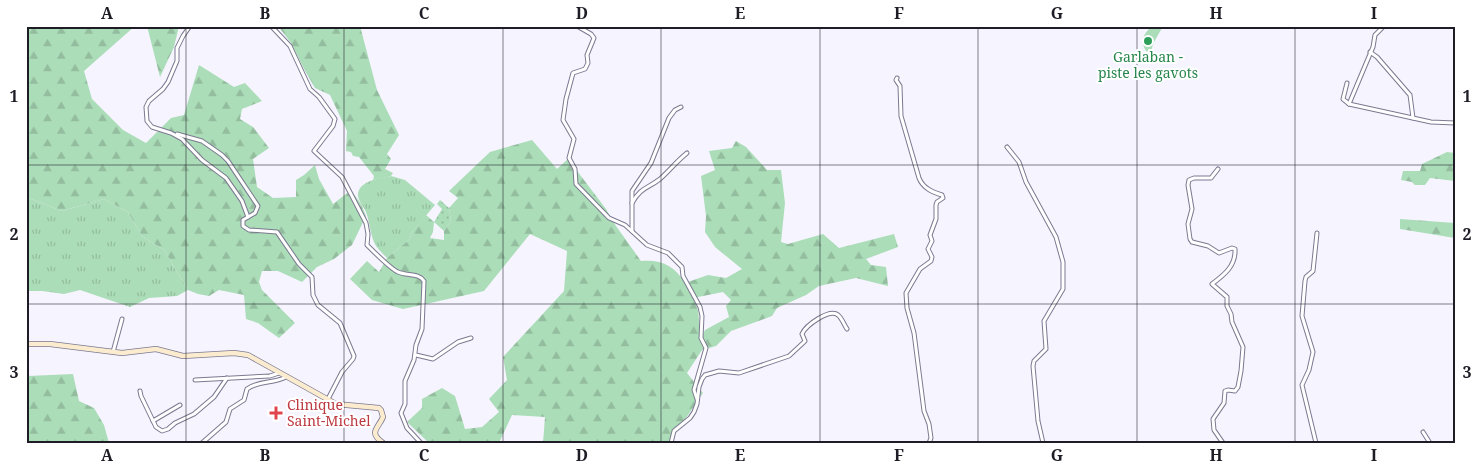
<svg xmlns="http://www.w3.org/2000/svg" width="1481" height="469" font-family="'Noto Serif',serif">
<style>
.grass{fill:url(#grass-tufts)}
.forest{fill:url(#forest-firs);fill-rule:evenodd}
.park{fill:url(#park-dots)}
.pitch{fill:#abddb8}
.lines{fill:none;stroke-linecap:round;stroke-linejoin:round}
.street-casing{stroke:#7c7990;stroke-width:5}
.secondary-casing{stroke:#7c7990;stroke-width:6}
.street{stroke:#fff;stroke-width:3}
.secondary{stroke:#fceccf;stroke-width:4.5}
.grid{fill:none;stroke:#1e1d26;stroke-width:1;stroke-opacity:0.55}
.leisure-dot{fill:#2e9e5b;stroke:#fff;stroke-width:2}
.health-dot{fill:#e0444e;stroke:#fff;stroke-width:2}
.labels{text-anchor:middle;stroke-width:4;stroke-linejoin:round;paint-order:stroke}
.leisure-label{font-size:14px;fill:#27864d;stroke:#fff}
.health-label{font-size:14px;fill:#be3a42;stroke:#fff;text-anchor:start}
.neatline{fill:none;stroke:#1e1d26;stroke-width:2}
.grid-label{font-size:16px;text-anchor:middle;font-weight:bold;fill:#1e1d26}
</style>
<defs>
<pattern id="grass-tufts" width="24" height="20" patternUnits="userSpaceOnUse" patternTransform="scale(1.25)"><rect width="24" height="20" fill="#abddb8"/><path d="M3 7l-1-3M5 7V3M7 7l1-3M15 17l-1-3M17 17v-4M19 17l1-3" fill="none" stroke="#93bd9e"/></pattern>
<pattern id="forest-firs" width="22" height="20" patternUnits="userSpaceOnUse" patternTransform="scale(1.25)"><rect width="22" height="20" fill="#abddb8"/><path d="M5 1l3.5 6h-7zM16 11l3.5 6h-7z" fill="#93bd9e"/></pattern>
<pattern id="park-dots" width="8" height="8" patternUnits="userSpaceOnUse" patternTransform="scale(1.25)"><rect width="8" height="8" fill="#abddb8"/><path d="M2 2h.1M6 6h.1" fill="none" stroke="#93bd9e" stroke-width="1.8" stroke-linecap="round"/></pattern>
</defs>
<rect width="100%" height="100%" fill="#f6f4ff"/>
<g class="grass">
<path d="M391,176L405,180L435,205L412,232L410,239L387,258C383,254 379,250 376,246C370,236 370,222 366,212C363,205 355,198 359,190C364,180 381,178 391,176Z"/>
<polygon points="26,197 62,211 104,199 128,212 142,236 164,250 188,290 177,296 149,298 130,307 80,290 64,294 42,291 26,291"/>
</g>
<g class="forest">
<polygon points="26,26 135,26 84,71 92,99 123,130 146,143 171,118 184,115 199,65 234,87 245,83 262,101 242,109 240,119 253,127 269,148 253,159 257,187 273,198 296,197 296,180 304,175 315,165 319,179 333,204 351,190 361,204 366,216 352,245 334,259 317,267 302,282 278,271 262,271 259,282 262,290 295,323 279,338 258,323 246,319 244,295 219,290 209,296 198,294 188,290 164,250 142,236 128,212 104,199 62,211 26,197"/>
<polygon points="147,26 179,26 174,47 160,77"/>
<polygon points="278,26 360,26 377,90 399,135 387,154 391,159 385,169 393,173 391,176 373,180 374,176 359,157 353,156 351,152 346,151 347,131 330,95 315,88 304,69 291,43"/>
<path d="M532,140L557,169L568,159L606,209L616,226L641,261C661,259 675,266 685,283L708,275L726,278L742,269L715,247L705,232L706,216L701,176L715,170L709,151L732,148L736,141L746,147L767,170H781L785,203L781,242L788,244L823,234L839,248L894,234L898,247L866,259L871,265L886,267L888,286L856,278L819,286L806,295L777,308L772,316L731,331L716,346L702,350L687,373L703,393L669,443H543L545,417L512,415L499,443H429L407,422L422,408V399L442,388L455,396L465,429L482,427L499,412L489,399L507,380L503,357L564,291L567,251L530,234L484,291L403,309L372,300L350,279L367,261L379,272L387,258L410,239L412,232L426,215L434,222L433,232L430,238L444,240V231L451,221L449,208L458,198L449,191L490,152ZM723,292L731,300L726,306L729,317L705,330L701,339L698,310L693,298Z"/>
<polygon points="1447,152 1455,153 1455,181 1430,178 1425,185 1415,185 1412,182 1401,180 1403,171 1420,171 1422,164"/>
<polygon points="1400,219 1455,223 1455,238 1400,229"/>
<polygon points="73,374 79,401 94,408 104,425 109,443 26,443 26,390 28,376"/>
</g>
<polygon class="park" points="440,200 449,208 451,221 444,231 434,222 442,209 437,204"/>
<path class="pitch" d="M1152,26H1163L1153,44L1151,52L1146,51C1140,41 1143,34 1152,26Z"/>
<g class="lines">
<g class="street-casing">
<g id="street">
<polyline points="190,26 183,36 177,48 177,61 168,82 163,89 149,101 146,107 147,121 152,127 171,133 182,139 202,160 226,178 242,201 248,217 243,220 243,226 249,230 277,232 299,264 312,277 313,295 318,305 340,323 354,356 353,359 342,372 328,399"/>
<path d="M271,26L290,46L310,89L319,97L335,119L333,126L314,151L342,177L366,223L368,234L367,245C373,251 391,269 398,272C407,276 419,273 424,281L422,329L416,345L414,360L405,381V404L401,413L407,428L421,443"/>
<polyline points="577,26 591,34 594,38 587,55 588,63 585,69 573,73 566,99 563,120 574,139 569,158 575,169 576,184 609,218 625,225 647,245 668,253 682,267 683,276 700,307 702,316 701,338 706,348 694,390 697,399"/>
<polyline points="1384,26 1375,35 1373,47 1349,104 1431,122 1455,123"/>
<polyline points="1370,52 1377,57 1410,95 1413,118"/>
<path d="M897,78L896,80L900,86L901,116L919,178C923,188 932,192 942,195L943,198L937,202L936,205V219L930,235L932,241L928,249L932,257L931,261L920,269L906,293L907,308L914,333L924,411L929,424L931,438L929,443"/>
<polyline points="1347,83 1343,99 1349,104"/>
<polyline points="177,134 202,141 222,155 228,161 258,206 255,213 248,217"/>
<polyline points="1007,147 1019,162 1026,182 1056,237 1063,262 1063,289 1044,321 1046,349 1034,361 1033,366 1038,421 1043,443"/>
<path d="M1218,169L1211,178H1194L1189,180L1188,185L1192,209L1188,224L1190,239L1192,242L1208,246L1219,253L1232,248L1235,249C1236,266 1224,275 1212,284L1227,297V306L1231,314L1232,322L1243,347L1241,371L1238,387L1235,391L1228,390L1225,391L1224,403L1213,419L1214,430L1223,443"/>
<path d="M632,203C641,187 647,189 660,179C669,171 677,161 687,153"/>
<polyline points="632,231 632,191 651,163 669,118 675,110 681,107"/>
<polyline points="113,352 122,319"/>
<polyline points="416,355 433,359 458,342 471,338"/>
<polyline points="195,380 270,376 279,373"/>
<polyline points="140,391 141,396 156,427 162,431 168,429 175,423 194,414 214,397 227,378"/>
<polyline points="153,421 180,405"/>
<polyline points="1423,432 1430,443"/>
<path d="M202,443L226,422L230,409L244,400L247,389C259,380 273,384 286,377"/>
<path d="M671,443L674,431L690,418L694,412L697,404L699,387L702,379L705,375L719,371L739,373L789,356L803,343L805,341L802,334C806,325 830,308 838,315C842,318 844,325 847,329"/>
<polyline points="1316,443 1302,385 1309,370 1313,352 1302,316 1305,281 1306,277 1313,271 1317,233"/>
</g>
</g>
<g class="secondary-casing">
<path id="secondary" d="M26,344H50L122,353L156,349L183,356L234,353L248,355L336,404L379,408L381,410L383,417C378,429 368,432 383,443"/>
</g>
<use href="#street" class="street"/>
<use href="#secondary" class="secondary"/>
</g>
<path class="grid" d="M186,26V443M344,26V443M503,26V443M661,26V443M820,26V443M978,26V443M1137,26V443M1295,26V443M26,165H1455M26,304H1455"/>
<circle class="leisure-dot" cx="1148" cy="41" r="5"/>
<path class="health-dot" d="M273.5 405.5h5v5h5v5h-5v5h-5v-5h-5v-5h5z"/>
<g class="labels">
<g class="leisure-label">
<text x="1148" y="62">Garlaban -<tspan x="1148" dy="16">piste les gavots</tspan></text>
</g>
<g class="health-label">
<text x="287" y="410">Clinique<tspan x="287" dy="16">Saint-Michel</tspan></text>
</g>
</g>
<rect width="1481" height="469" fill="none" stroke="#ffffff" stroke-width="55"/>
<rect x="28" y="28" width="1426" height="414" class="neatline"/>
<g class="grid-label">
<text x="107" y="19">A</text>
<text x="265" y="19">B</text>
<text x="424" y="19">C</text>
<text x="582" y="19">D</text>
<text x="740" y="19">E</text>
<text x="899" y="19">F</text>
<text x="1057" y="19">G</text>
<text x="1216" y="19">H</text>
<text x="1374" y="19">I</text>
<text x="14" y="102">1</text>
<text x="1467" y="102">1</text>
<text x="14" y="240">2</text>
<text x="1467" y="240">2</text>
<text x="14" y="378">3</text>
<text x="1467" y="378">3</text>
<text x="107" y="461">A</text>
<text x="265" y="461">B</text>
<text x="424" y="461">C</text>
<text x="582" y="461">D</text>
<text x="740" y="461">E</text>
<text x="899" y="461">F</text>
<text x="1057" y="461">G</text>
<text x="1216" y="461">H</text>
<text x="1374" y="461">I</text>
</g>
</svg>
